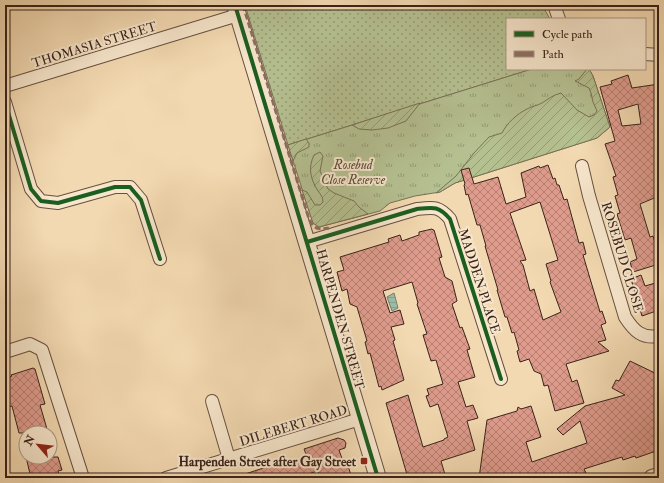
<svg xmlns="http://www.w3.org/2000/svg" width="664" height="483" font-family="'IM FELL Double Pica',serif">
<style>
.grass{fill:url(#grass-dots);stroke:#787256}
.park{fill:url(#park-tufts);stroke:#787256}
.garden{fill:url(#garden-furrows);stroke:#787256}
.water{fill:url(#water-rules);stroke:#757e6f}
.building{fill:url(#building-cross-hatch);stroke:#3a231a;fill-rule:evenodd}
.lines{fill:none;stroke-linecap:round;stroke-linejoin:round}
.minor-casing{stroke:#685040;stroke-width:14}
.tertiary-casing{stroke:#685040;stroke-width:18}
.minor{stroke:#f7e6cc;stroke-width:12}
.tertiary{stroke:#f7e6cc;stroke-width:16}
.quiet{stroke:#8d6e63;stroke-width:3;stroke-dasharray:6 3;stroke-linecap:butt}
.cycleway-casing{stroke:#f7e6cc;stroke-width:6}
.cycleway{stroke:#1b5e20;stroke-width:4}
.poi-dot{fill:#8f2418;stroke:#f7e6cc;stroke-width:1.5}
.labels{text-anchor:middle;stroke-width:4;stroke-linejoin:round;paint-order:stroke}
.street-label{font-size:13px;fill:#3a231a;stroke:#f7e6cc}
.park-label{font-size:13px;font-style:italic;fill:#594a38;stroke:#f7e6cc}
.poi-label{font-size:13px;font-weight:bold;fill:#3a231a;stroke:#f7e6cc;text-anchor:end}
</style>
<defs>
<pattern id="grass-dots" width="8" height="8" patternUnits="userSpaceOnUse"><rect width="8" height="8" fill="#b5c091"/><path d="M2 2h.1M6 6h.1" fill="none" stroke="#949c76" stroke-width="1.8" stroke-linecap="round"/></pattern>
<pattern id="park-tufts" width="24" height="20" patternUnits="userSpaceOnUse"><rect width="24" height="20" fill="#b5c091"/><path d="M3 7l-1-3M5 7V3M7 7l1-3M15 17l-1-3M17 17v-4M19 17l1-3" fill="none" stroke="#949c76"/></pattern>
<pattern id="garden-furrows" width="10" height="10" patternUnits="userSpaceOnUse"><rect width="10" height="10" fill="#b5c091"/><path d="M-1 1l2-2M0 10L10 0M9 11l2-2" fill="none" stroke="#949c76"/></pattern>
<pattern id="water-rules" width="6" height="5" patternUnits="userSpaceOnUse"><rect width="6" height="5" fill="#9cbba7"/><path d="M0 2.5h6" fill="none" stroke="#87a08f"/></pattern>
<pattern id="building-cross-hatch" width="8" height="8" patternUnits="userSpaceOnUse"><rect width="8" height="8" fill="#df9c8d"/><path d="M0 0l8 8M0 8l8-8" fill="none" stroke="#b67f72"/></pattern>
</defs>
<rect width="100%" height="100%" fill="#f3d9b1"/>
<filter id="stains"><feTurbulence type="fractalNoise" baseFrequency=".005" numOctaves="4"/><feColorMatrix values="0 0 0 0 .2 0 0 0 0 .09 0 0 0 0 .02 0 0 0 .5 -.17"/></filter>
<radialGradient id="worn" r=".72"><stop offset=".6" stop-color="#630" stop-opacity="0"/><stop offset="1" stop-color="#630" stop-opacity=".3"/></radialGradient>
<polygon class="grass" points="245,5 542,5 550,19 507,19 507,69 532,69 288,145"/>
<polygon class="park" points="532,69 589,69 593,76 610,127 597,138 455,183 440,192 415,196 390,203 380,211 319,227 313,223 288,145"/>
<g class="garden">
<path d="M587,69H589L593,76L610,127L597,138L455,183L440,192L436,193L456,176L474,153L489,137L502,133C507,123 517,114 527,109C532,106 537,106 542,103C548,99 553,95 561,93L577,110L589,117L594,115L597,111L593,102L591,93L589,88L575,81L579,79Z"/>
<polygon points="420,103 406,121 388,128 372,130 359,129 352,125"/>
<polygon points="306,139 309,143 309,147 297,153 293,161 288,145"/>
<path d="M320,152L323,156L320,171L328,189L334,193L354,201L359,207L368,214L319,227L313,223L302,190L307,192L315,205H320L323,202C323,197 321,195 318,191C310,178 308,168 314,155Z"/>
</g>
<polygon class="water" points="394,293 398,308 392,311 387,297"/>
<g class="building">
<path d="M628,75L632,88L659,84V196L640,204L650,237L653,236L659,257V264L633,272L630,262L637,259L631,238L625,240L617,214L620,213L615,196L618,195L613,177L616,176L605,144L615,141L600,87L612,84L611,81ZM638,104L641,124L622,126L618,110Z"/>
<path d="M548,165L553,179L555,178L557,185H559L564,200L567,199L579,243L583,242L586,254L583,255L600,312L602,311L606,323L601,325L606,340L598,342L609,351L566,364L572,382L577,380L584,403L555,411L548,385L544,386L541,374L534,371L529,359L520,362L517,351L519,350L514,332L512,333L507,317H505L497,290H498L485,246H486L480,225H477L468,194L466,195L464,185L465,184L461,170L469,168L474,184L498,177L506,204L526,197L521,173L539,166L540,168ZM540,202L558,260L546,264L551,281L550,282L561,312L543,320L534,289L530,291L523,265L520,261L526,260L510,213Z"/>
<polygon points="432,229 433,230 434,230 442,257 439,258 445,277 452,281 457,301 452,304 460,328 462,327 470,349 467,350 475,377 458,382 466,407 473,405 478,418 467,421 475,450 441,461 446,478 408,478 386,403 408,395 423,447 444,440 444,439 448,437 438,404 430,407 426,396 429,395 427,389 443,384 436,360 431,361 423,335 427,334 417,304 418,303 412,282 383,291 390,313 400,310 404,324 391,327 395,340 393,341 404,380 382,390 381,386 379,387 370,353 368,354 365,342 367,341 357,307 350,304 347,289 342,291 337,272 344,270 340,257 389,242 388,239 400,235 402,241 419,235 419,232"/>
<polygon points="641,275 645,286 659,282 659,310 642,316 631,279"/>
<polygon points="630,361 659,375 659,450 636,458 635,456 623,460 622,457 584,469 586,473 578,476 577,473 565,477 564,475 555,478 479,478 487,420 517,411 518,407 521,409 531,406 541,437 526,442 532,462 587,443 580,421 563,435 557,429 585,406 625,395 612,388 616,380 619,381"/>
<polygon points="33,368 35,369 45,404 40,405 47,429 35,433 19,433 12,406 5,408 5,379 12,376 11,375"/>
<polygon points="338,438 344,440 346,443 345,448 339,450 345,467 348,466 352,478 320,478 318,471 301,476 301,478 278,478 277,475 266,478 239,478 239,476 282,462 283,466 308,459 304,449"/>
<polygon points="26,457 58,457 62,470 58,471 60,478 31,478"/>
</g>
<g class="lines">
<g class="minor-casing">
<g id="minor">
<polyline points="554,5 559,19"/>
<polyline points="645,54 659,55"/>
<polyline points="5,86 238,15"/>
<polyline points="5,102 31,189 41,201 58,203 115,187 130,187 141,200 160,259"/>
<path d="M582,166L589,196L625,317C634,331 642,339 659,336"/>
<path d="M307,242L417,209C434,207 439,206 450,219L501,379"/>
<polyline points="5,352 30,344 42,350 83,478"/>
<polyline points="212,401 229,459"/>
<polyline points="166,478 360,419"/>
</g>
</g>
<g class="tertiary-casing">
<g id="tertiary">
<polyline points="235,5 378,478"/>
<polyline points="652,478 659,476"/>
</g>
</g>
<use href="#minor" class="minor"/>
<use href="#tertiary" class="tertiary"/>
<path class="quiet" d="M243,5L309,219C314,229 318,230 329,228"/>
<g class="cycleway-casing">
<g id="cycleway">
<polyline points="235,5 378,478"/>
<polyline points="5,102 31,189 41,201 58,203 115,187 130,187 141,200 160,259"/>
<path d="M307,242L417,209C434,207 439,206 450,219L501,379"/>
</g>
</g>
<use href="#cycleway" class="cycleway"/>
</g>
<rect class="poi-dot" x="360" y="457" width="8" height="8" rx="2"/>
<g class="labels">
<g class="street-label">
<text transform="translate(94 44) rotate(-17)" y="5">THOMASIA STREET</text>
<text transform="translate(623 257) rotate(73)" y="5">ROSEBUD CLOSE</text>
<text transform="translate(480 281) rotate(72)" y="5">MADDEN PLACE</text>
<text transform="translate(341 319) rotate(74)" y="5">HARPENDEN STREET</text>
<text transform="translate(293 425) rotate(-17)" y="5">DILEBERT ROAD</text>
</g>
<g class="park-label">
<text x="353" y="169">Rosebud<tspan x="353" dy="15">Close Reserve</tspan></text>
</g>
<g class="poi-label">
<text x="356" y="466">Harpenden Street after Gay Street</text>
</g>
</g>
<rect width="664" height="483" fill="none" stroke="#f3d9b1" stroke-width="20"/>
<rect x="6" y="6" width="652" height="471" fill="none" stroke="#3a231a" stroke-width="2"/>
<rect x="10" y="10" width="644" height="463" fill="none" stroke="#3a231a"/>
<rect x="506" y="18" width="140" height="52" fill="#f7e6cc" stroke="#ab9885"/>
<rect x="514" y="31" width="20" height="6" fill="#1b5e20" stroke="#ab9885"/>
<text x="542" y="38" font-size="12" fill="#3a231a">Cycle path</text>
<rect x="514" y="51" width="20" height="6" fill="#8d6e63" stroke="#ab9885"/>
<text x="542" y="58" font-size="12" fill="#3a231a">Path</text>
<g transform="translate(38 445) rotate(298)"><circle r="19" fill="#f7e6cc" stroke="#ab9885"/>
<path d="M0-3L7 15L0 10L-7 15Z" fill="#8f2418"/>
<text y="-6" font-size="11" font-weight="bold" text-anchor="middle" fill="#3a231a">N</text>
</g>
<rect width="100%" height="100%" filter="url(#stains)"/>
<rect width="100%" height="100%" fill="url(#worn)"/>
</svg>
